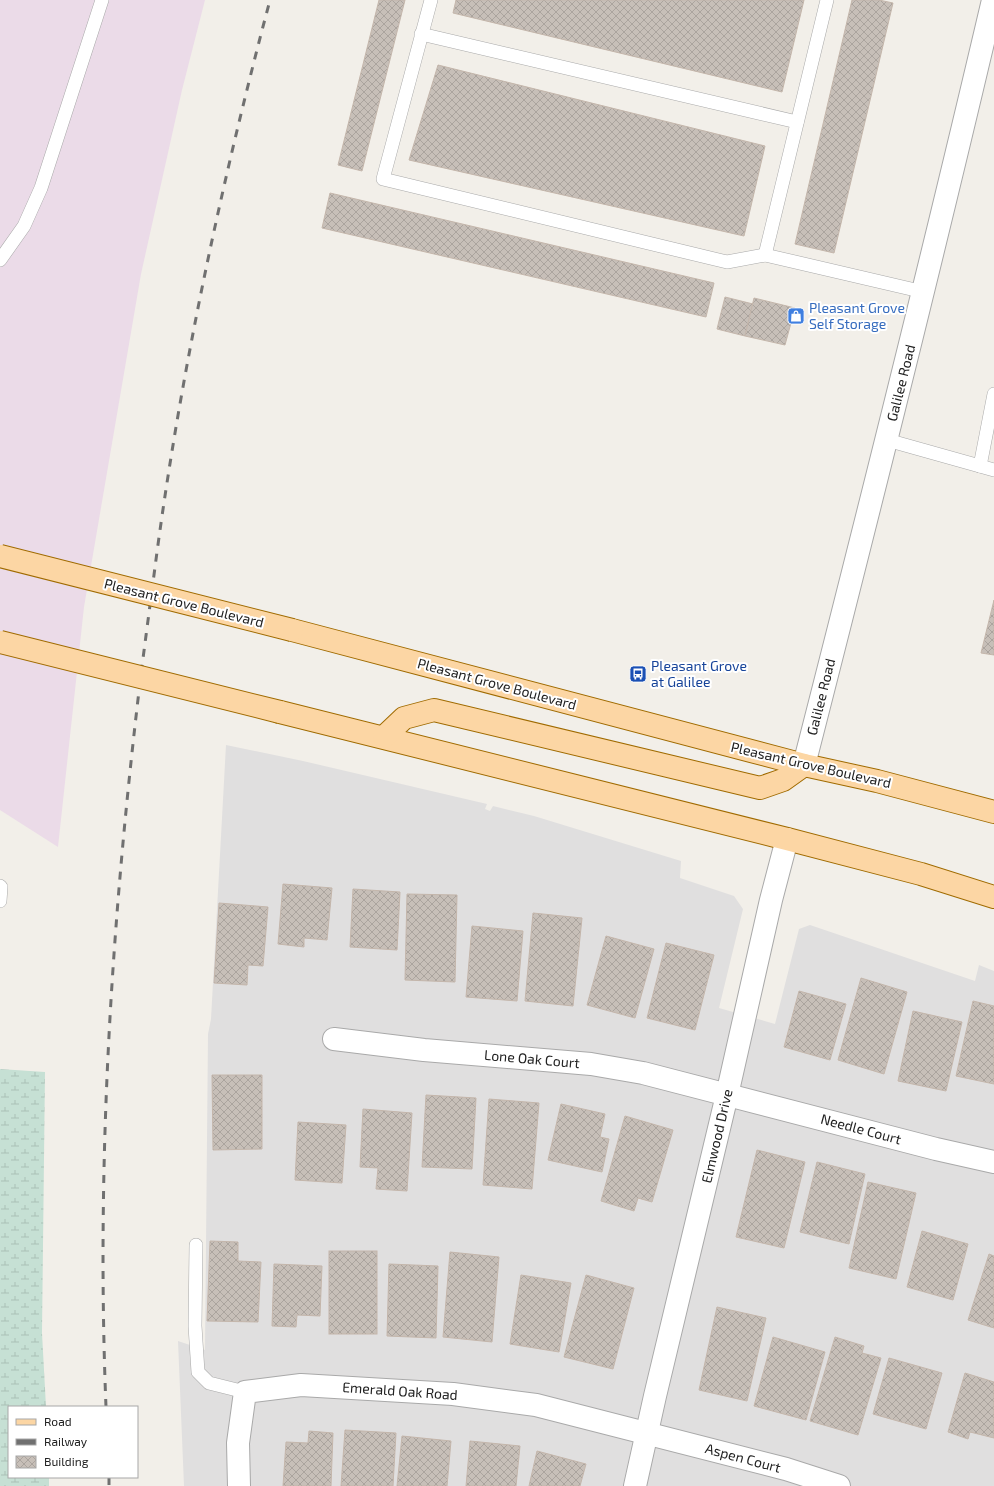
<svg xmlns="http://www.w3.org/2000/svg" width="994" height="1486" font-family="'Exo 2',sans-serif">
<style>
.residential{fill:#e0dfdf}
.industrial{fill:#ebdbe8}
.wetland{fill:url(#wetland-marsh)}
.building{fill:url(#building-cross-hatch);stroke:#c4b6ab}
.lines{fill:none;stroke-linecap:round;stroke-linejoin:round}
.service-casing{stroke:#a9a9a9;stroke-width:14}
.minor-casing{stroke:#a9a9a9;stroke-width:24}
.primary-casing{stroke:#a06b00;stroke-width:24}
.service{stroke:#fff;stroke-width:13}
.minor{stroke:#fff;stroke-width:22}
.primary{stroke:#fcd6a4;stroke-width:22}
.rail{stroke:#707070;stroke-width:3;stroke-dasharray:8 8;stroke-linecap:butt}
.primary-bridge-casing{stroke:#a06b00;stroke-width:24;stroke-linecap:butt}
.primary-bridge{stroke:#fcd6a4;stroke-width:22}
.labels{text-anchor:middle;stroke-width:4;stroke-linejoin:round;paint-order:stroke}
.shop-label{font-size:14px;fill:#366cbe;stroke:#fff;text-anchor:start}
.street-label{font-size:14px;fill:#222;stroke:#fff}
.transit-label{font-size:14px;fill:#164399;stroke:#fff;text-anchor:start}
</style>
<defs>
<pattern id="wetland-marsh" width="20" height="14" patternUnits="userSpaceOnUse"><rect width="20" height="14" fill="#c6e0d4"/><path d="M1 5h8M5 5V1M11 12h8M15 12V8" fill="none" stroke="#aac0b6"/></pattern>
<pattern id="building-cross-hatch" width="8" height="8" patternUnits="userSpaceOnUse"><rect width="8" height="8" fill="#c7bfb8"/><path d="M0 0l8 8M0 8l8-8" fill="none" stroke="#aba49e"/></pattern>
</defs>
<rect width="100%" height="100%" fill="#f2efe9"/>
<polygon class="residential" points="226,745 303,761 487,804 485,809 490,811 493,806 534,816 681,861 680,878 734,896 743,909 719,1008 775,1024 799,929 810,925 975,981 979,965 994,971 994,1486 184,1486 178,1341 205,1350 208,1034 211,1019"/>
<polygon class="industrial" points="0,0 205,0 182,90 141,274 84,607 58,847 0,810"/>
<polygon class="wetland" points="0,1069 45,1072 42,1333 46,1407 9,1407 9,1477 49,1477 49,1486 0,1486"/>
<g class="building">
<polygon points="379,0 405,0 362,171 338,165"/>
<polygon points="456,0 804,0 782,92 453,13"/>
<polygon points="852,0 879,0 893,3 834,253 795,244"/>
<polygon points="438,65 765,146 744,236 409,160"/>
<polygon points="330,193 714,283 706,317 322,228"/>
<polygon points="725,297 753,304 745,336 717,329"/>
<polygon points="754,298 795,308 785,345 745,336"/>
<polygon points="994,600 994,655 981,653"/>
<polygon points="283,884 332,888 327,940 304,938 304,947 278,944"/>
<polygon points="353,889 400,892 397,950 350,947"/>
<polygon points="407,894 457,895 455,982 405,980"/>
<polygon points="219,903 268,907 263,966 248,965 247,985 214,983"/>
<polygon points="533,913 582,918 573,1006 525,1001"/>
<polygon points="472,926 523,931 517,1001 466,997"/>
<polygon points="606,936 654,949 635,1018 587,1005"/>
<polygon points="666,943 714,955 695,1030 647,1018"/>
<polygon points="861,978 907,992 884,1074 838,1060"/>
<polygon points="799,991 846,1004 830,1060 784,1047"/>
<polygon points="973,1001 994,1006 994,1084 956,1076"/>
<polygon points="913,1011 962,1022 946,1091 898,1081"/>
<polygon points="212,1075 262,1075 262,1149 213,1150"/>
<polygon points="426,1095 476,1098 472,1169 422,1167"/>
<polygon points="489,1099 539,1103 532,1189 483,1185"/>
<polygon points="561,1104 605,1114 600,1137 609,1139 602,1172 548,1160"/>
<polygon points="363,1109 412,1113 407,1191 376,1189 378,1168 360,1167"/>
<polygon points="625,1116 673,1130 652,1202 638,1198 634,1211 601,1201"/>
<polygon points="298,1122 346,1125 342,1183 295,1180"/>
<polygon points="757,1150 805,1162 784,1248 736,1237"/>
<polygon points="817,1162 865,1174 849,1244 800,1232"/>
<polygon points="868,1182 916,1193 896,1279 849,1268"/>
<polygon points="922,1231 968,1244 953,1300 907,1287"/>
<polygon points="210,1241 238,1242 238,1261 261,1262 258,1322 207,1321"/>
<rect x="329" y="1251" width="48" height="83"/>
<polygon points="450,1252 499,1257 492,1342 443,1337"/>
<polygon points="989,1254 994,1256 994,1328 968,1320"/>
<polygon points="274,1264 322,1266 320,1316 297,1315 296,1327 272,1326"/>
<polygon points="389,1264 438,1266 436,1338 387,1336"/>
<polygon points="521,1275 571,1283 559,1352 510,1344"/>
<polygon points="586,1275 634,1288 613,1369 564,1357"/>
<polygon points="717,1307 766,1318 747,1401 699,1390"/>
<polygon points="773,1337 825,1352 806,1420 754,1406"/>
<polygon points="835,1337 864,1346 862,1353 881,1358 858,1435 810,1421"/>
<polygon points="889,1358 942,1373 926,1429 873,1414"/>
<polygon points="965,1373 994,1382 994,1438 970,1432 968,1439 948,1432"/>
<polygon points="345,1430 396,1433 393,1486 341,1486"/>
<polygon points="309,1431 333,1433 331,1486 283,1486 286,1442 308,1443"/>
<polygon points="402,1436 451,1441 447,1486 397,1486"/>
<polygon points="470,1441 520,1446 516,1486 466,1486"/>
<polygon points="537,1451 586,1464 580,1486 529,1486"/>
</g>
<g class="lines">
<g class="service-casing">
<g id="service">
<polyline points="431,0 383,179 727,262 765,255 924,292"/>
<polyline points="421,34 797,122"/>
<polyline points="765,255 827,0"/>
<polyline points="0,260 24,226 41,188 102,0"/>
<polyline points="887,440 994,470"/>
<polyline points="980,466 994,394"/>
<polyline points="0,886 1,887 0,901"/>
<polyline points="196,1245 195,1326 198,1372 209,1383 245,1392"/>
</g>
</g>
<g class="minor-casing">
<g id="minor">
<path d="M804,765C869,511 933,256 993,0"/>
<polyline points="334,1039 424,1050 591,1064 643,1073 936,1149 994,1162"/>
<polyline points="239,1486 238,1443 245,1392 301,1385 453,1394 536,1405 786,1469 839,1486"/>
<polyline points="635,1486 655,1396 727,1095 771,900 787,839"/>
</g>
</g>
<g class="primary-casing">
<g id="primary">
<polyline points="292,630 804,765 877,781 994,812"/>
<polyline points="280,712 787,839 921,874 994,897"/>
<polyline points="384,737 404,718 434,710 760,788 783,780 804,765"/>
</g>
</g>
<use href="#service" class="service"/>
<use href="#minor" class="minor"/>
<use href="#primary" class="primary"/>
<g class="rail">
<path d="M106,1407C96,1160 112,911 142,666C147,628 152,590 157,552C182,366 222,181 270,0"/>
<polyline points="109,1477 109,1486"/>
</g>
<g class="primary-bridge-casing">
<g id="primary-bridge">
<polyline points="0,556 292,630"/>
<polyline points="0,642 280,712"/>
</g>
</g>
<use href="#primary-bridge" class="primary-bridge"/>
</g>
<defs>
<g id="shop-square" transform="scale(0.9)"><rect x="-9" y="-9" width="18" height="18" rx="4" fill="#3f7fe0" stroke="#fff"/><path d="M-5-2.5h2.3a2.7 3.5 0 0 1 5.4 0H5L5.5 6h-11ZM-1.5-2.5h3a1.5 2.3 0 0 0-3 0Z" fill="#fff"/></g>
<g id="bus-square" transform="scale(0.9)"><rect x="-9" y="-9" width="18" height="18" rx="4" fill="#1a4fb4" stroke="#fff"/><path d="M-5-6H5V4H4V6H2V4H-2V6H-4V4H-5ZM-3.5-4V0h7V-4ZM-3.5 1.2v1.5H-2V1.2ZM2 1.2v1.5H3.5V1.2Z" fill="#fff"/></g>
</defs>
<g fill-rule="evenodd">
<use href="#shop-square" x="796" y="316"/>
<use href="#bus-square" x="638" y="674"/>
</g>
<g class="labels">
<g class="shop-label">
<text x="809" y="313">Pleasant Grove<tspan x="809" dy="16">Self Storage</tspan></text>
</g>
<g class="street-label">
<text transform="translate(901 383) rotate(-76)" y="5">Galilee Road</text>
<text transform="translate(184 603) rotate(14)" y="5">Pleasant Grove Boulevard</text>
<text transform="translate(497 684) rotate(15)" y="5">Pleasant Grove Boulevard</text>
<text transform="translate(821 697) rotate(-76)" y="5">Galilee Road</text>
<text transform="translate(811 765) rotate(13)" y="5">Pleasant Grove Boulevard</text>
<text transform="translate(532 1059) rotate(5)" y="5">Lone Oak Court</text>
<text transform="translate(861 1129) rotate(15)" y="5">Needle Court</text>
<text transform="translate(717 1136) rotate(-77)" y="5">Elmwood Drive</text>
<text transform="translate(400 1391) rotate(4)" y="5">Emerald Oak Road</text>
<text transform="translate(743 1458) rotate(15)" y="5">Aspen Court</text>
</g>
<g class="transit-label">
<text x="651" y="671">Pleasant Grove<tspan x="651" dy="16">at Galilee</tspan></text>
</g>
</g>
<rect x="8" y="1406" width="130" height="72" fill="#ffffff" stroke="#a7a7a7"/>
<rect x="16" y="1419" width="20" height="6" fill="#fcd6a4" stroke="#a7a7a7"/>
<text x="44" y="1426" font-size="12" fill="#222222">Road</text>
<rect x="16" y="1439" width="20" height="6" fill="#707070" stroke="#a7a7a7"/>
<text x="44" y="1446" font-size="12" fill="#222222">Railway</text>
<rect x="16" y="1456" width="20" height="12" fill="url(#building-cross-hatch)" stroke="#a7a7a7"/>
<text x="44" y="1466" font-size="12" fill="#222222">Building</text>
</svg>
